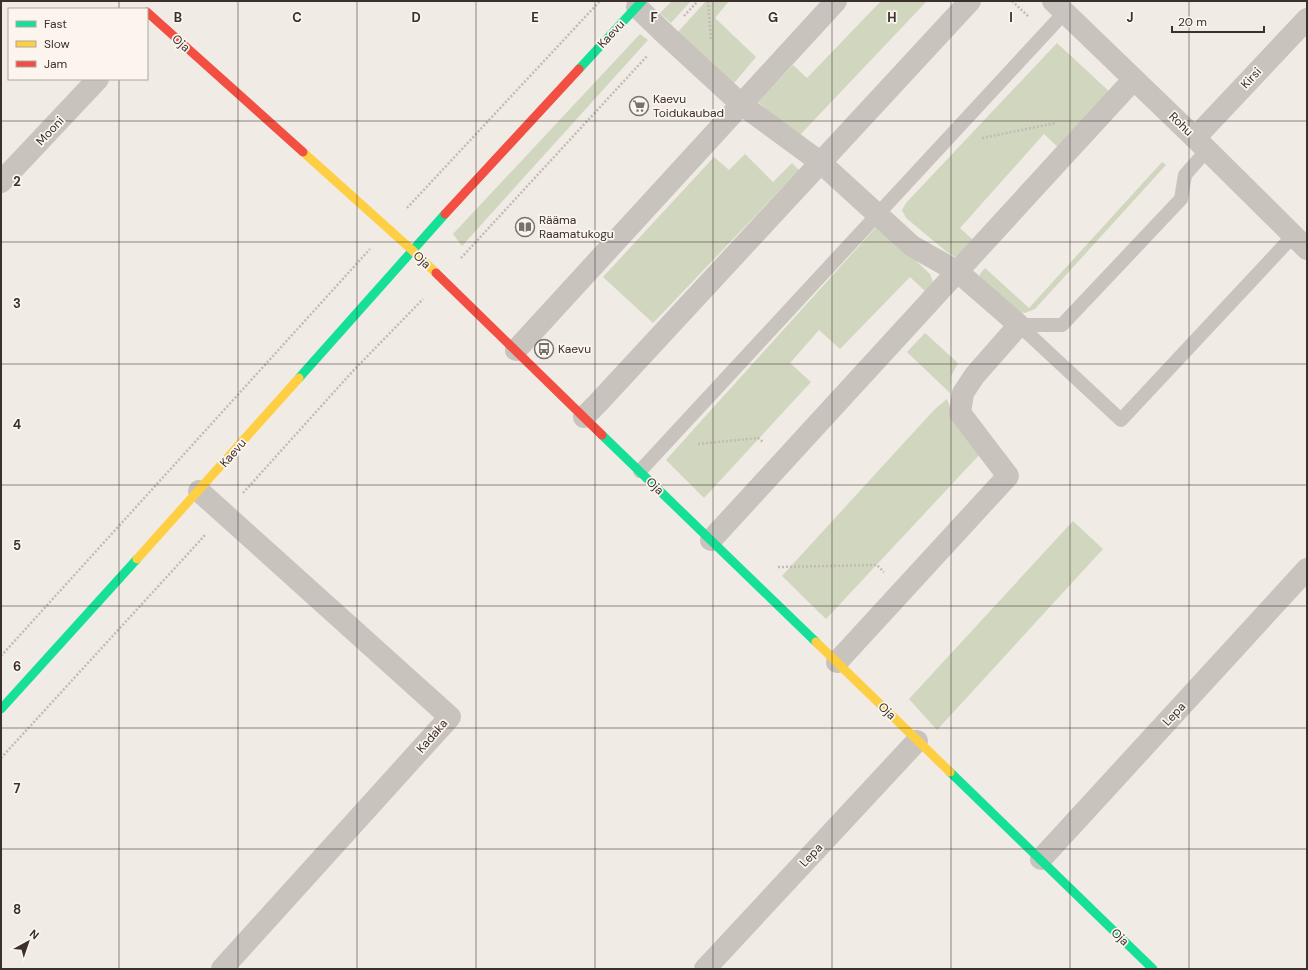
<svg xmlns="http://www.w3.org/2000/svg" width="1308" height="970" font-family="'DM Sans',sans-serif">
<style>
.green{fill:#d1d6bf}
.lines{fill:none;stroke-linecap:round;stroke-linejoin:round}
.path{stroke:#c2bbb6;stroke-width:2.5;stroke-dasharray:2 2;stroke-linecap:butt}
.lane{stroke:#c9c3be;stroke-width:14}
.street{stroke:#c9c3be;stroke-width:22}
.fast{stroke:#16e098;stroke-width:9}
.slow{stroke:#ffcf43;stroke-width:9}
.jam{stroke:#f24e42;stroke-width:9}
.grid{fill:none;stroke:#3b302b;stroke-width:1;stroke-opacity:0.55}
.labels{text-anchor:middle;stroke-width:3.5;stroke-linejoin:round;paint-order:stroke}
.street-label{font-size:12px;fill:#3b302b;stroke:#fbf5ee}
.poi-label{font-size:12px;fill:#3b302b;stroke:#fbf5ee;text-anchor:start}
.grid-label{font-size:13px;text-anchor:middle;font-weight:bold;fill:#3b302b;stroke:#fbf5ee;stroke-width:3.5;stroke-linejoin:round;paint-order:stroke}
</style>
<rect width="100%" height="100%" fill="#f0ebe5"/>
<g class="green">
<polygon points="672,1 691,1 671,23 660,13"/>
<polygon points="706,1 729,1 715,18 756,57 734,83 678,32"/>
<polygon points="881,1 927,1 799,136 758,102 793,65 807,78"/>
<polygon points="640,34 648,40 462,246 453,234"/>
<polygon points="1057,43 1113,95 1061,150 1044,134 960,228 975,242 965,254 955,257 947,252 906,218 902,210 906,203"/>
<polygon points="745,154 773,182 792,163 799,170 653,323 603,277 714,157 729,170"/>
<polygon points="1162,162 1166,165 1035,309 1025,313 1011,311 980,280 980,274 985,268 1029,308"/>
<polygon points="878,225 930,274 933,282 927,293 910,277 840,349 819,330 790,363 811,382 704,498 666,460"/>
<polygon points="925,333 958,363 951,376 950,393 907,352"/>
<path d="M947,399C955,422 961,436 980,454L826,619L782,576L934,410Z"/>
<polygon points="1073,521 1103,549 937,730 909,699"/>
</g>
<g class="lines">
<g class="path">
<polyline points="708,1 711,39"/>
<polyline points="1012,1 1029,17"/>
<polyline points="684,16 698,1"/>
<polyline points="982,138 1056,123"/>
<polyline points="407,208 600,1"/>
<polyline points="461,258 648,55"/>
<polyline points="698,444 758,438 763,442"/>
<polyline points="243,493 352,372 423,299"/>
<polyline points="778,567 877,565 884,572"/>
<polyline points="1,656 370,249"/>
<polyline points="1,758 206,534"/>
</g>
<g class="lane">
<polyline points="1019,325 1121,420 1293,236"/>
<polyline points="1019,325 1062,325 1181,199 1185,175 1207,150"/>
<polyline points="640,471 1065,12"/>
</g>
<g class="street">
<polyline points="1053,1 1195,138 1307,249"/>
<polyline points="637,7 666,35 741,104 820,162 912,246 958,272 1019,325 975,375 963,393 960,413 1008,476 837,662"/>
<polyline points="1195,138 1307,19"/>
<polyline points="1,182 98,79"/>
<polyline points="516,350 836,1"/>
<polyline points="584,417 597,404 970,1"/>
<polyline points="199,491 450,717 222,969"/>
<polyline points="711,540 1134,79"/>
<polyline points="1041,859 1307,569"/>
<polyline points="705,969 917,741"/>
</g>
<g class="fast">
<polyline points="579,69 642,1"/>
<polyline points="299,378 445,214"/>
<polyline points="602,435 816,642"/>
<polyline points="1,709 137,559"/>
<polyline points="950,772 1153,969"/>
</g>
<g class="slow">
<polyline points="303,152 412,250 436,273"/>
<polyline points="137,559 299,378"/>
<polyline points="816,642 950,772"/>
</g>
<g class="jam">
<polyline points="147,12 303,152"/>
<polyline points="445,214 579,69"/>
<polyline points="436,273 602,435"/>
</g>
</g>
<path class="grid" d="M119,1V9M238,1V969M357,1V969M476,1V969M595,1V969M713,1V969M832,1V969M951,1V969M1070,1V969M1189,1V969M119,79V969M1,121H1307M1,242H1307M1,364H1307M1,485H1307M1,606H1307M1,728H1307M1,849H1307"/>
<defs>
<g id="supermarket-ring" transform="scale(1)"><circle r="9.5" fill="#fbf5ee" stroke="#7a716c" stroke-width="1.5"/><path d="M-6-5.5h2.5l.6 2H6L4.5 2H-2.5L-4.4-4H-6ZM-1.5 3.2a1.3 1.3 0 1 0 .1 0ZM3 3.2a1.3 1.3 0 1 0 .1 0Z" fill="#7a716c"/></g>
<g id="library-ring" transform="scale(1)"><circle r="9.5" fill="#fbf5ee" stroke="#7a716c" stroke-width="1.5"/><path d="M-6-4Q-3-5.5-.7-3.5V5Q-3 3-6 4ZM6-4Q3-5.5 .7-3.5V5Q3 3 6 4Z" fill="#7a716c"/></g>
<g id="bus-ring" transform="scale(1)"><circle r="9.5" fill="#fbf5ee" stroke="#7a716c" stroke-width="1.5"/><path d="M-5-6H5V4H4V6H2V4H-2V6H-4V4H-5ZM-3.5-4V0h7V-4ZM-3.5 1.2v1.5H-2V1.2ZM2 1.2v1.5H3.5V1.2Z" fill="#7a716c"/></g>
</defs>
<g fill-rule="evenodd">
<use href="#supermarket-ring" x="639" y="106"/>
<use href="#library-ring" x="525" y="227"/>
<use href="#bus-ring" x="544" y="349"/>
</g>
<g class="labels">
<g class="street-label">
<text transform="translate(611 34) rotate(-47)" y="4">Kaevu</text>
<text transform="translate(181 43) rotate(42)" y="4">Oja</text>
<text transform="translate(1251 78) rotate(-47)" y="4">Kirsi</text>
<text transform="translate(1181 124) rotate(44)" y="4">Rohu</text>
<text transform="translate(50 131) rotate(-47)" y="4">Mooni</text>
<text transform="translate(422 260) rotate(43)" y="4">Oja</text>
<text transform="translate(233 453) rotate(-49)" y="4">Kaevu</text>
<text transform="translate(655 486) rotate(44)" y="4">Oja</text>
<text transform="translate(887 711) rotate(44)" y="4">Oja</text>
<text transform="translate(1174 714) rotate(-47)" y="4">Lepa</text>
<text transform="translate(432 736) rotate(-49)" y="4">Kadaka</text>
<text transform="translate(811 855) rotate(-47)" y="4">Lepa</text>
<text transform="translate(1120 937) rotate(44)" y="4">Oja</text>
</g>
<g class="poi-label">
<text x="653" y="103">Kaevu<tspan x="653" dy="14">Toidukaubad</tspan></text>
<text x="539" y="224">Rääma<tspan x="539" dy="14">Raamatukogu</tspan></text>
<text x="558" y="353">Kaevu</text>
</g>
</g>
<g class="grid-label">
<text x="178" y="22">B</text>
<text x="297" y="22">C</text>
<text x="416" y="22">D</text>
<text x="535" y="22">E</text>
<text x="654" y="22">F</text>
<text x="773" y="22">G</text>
<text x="892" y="22">H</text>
<text x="1011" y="22">I</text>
<text x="1130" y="22">J</text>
<text x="17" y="186">2</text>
<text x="17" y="308">3</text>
<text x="17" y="429">4</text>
<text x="17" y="550">5</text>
<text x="17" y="671">6</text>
<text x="17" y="793">7</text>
<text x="17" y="914">8</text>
</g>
<rect width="1308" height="970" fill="none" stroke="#3b302b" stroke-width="4"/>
<rect x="8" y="8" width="140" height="72" fill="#fbf5ee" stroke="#aea6a0"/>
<rect x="16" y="21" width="20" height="6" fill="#16e098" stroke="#aea6a0"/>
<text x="44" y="28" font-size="12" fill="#3b302b">Fast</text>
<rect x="16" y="41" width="20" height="6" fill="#ffcf43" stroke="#aea6a0"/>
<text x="44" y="48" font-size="12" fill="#3b302b">Slow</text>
<rect x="16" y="61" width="20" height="6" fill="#f24e42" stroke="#aea6a0"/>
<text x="44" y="68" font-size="12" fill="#3b302b">Jam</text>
<g transform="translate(28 942) rotate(40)" stroke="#fbf5ee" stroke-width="3" paint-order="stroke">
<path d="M0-3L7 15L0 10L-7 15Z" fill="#3b302b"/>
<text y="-6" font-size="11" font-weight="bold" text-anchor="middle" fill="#3b302b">N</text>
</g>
<path d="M1172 26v6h92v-6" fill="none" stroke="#3b302b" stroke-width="2"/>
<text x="1178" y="26" font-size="12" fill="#3b302b" stroke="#fbf5ee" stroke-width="3" paint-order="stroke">20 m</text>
</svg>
